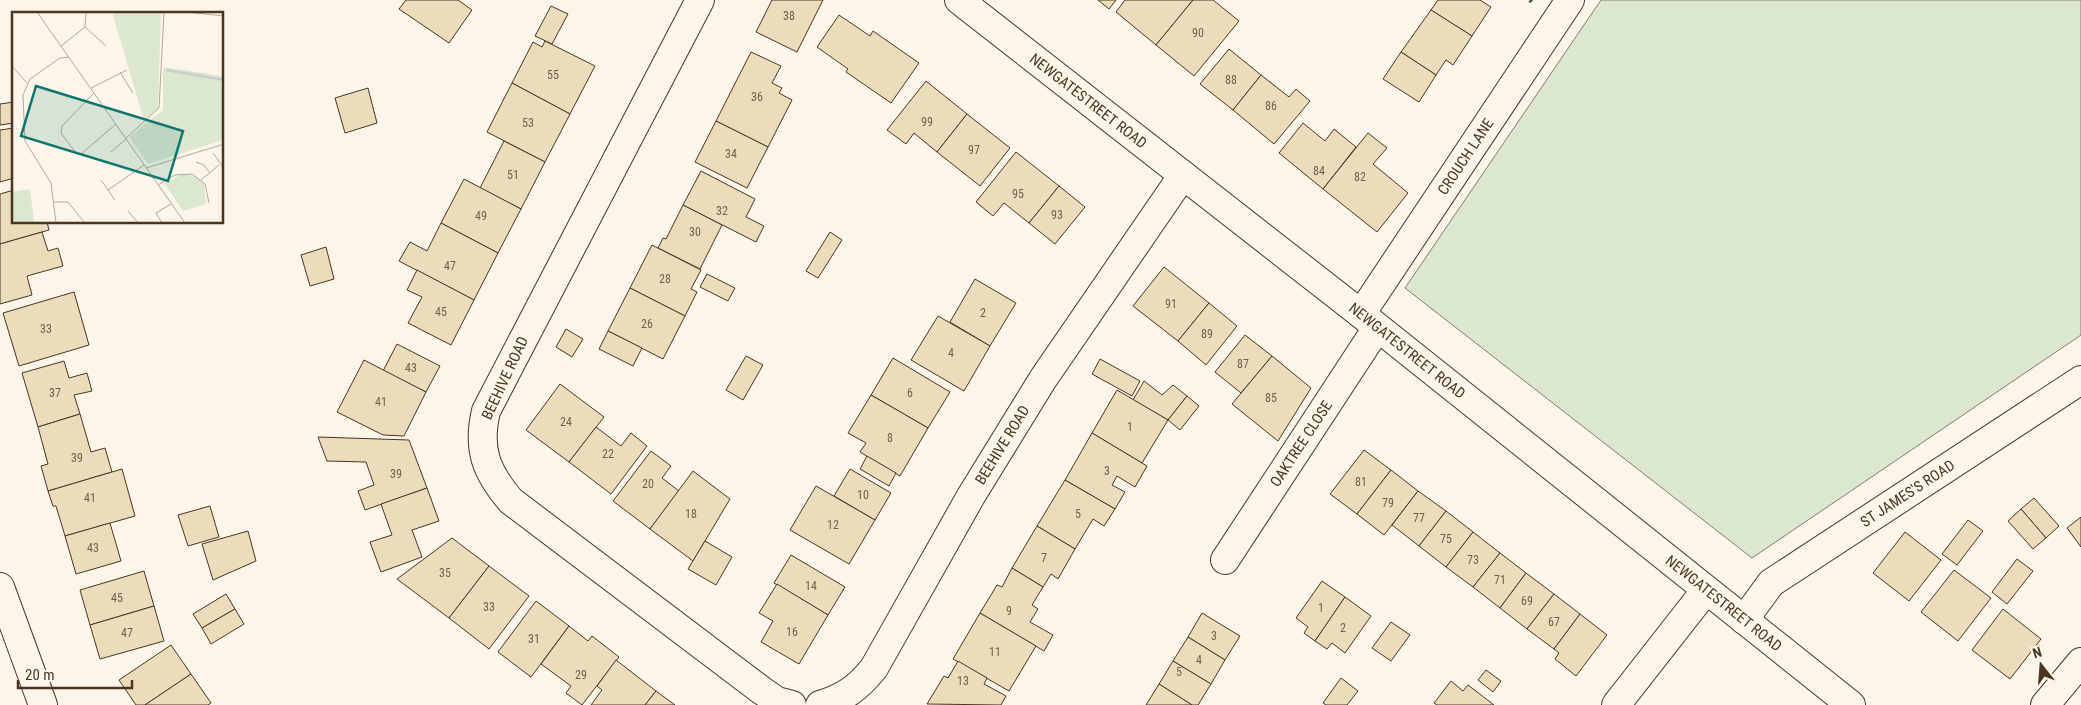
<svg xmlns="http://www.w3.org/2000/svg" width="2081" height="705" font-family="'Roboto Condensed',sans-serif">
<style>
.green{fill:#dce7d0;stroke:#887966}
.building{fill:#ecdcbc;stroke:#4a3520}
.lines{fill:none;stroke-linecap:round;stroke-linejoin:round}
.street-casing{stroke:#4a3520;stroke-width:30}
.secondary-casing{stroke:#4a3520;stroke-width:30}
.street{stroke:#fbf6e9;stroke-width:28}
.secondary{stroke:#fbf6e9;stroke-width:28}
.hedge{stroke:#436837;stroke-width:4;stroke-dasharray:2.5 4;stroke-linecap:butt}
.labels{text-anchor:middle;stroke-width:4;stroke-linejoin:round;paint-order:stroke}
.number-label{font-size:12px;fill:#725f47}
.street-label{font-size:15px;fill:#4a3520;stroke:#fbf6e9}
.inset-river{fill:none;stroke:#c9cecd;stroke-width:2.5}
.inset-road{fill:none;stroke:#b4a999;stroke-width:1}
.view{fill:#0f766e;fill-opacity:0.15;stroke:#0f766e;stroke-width:2.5}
.inset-edge{fill:none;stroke:#4a3520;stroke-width:2.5}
</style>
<rect width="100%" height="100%" fill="#fbf6e9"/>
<polygon class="green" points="1601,0 2081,0 2081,335 1752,558 1405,288"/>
<g class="building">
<polygon points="406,0 458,0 472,10 449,43 399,9"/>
<polygon points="772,0 823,0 797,52 756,32"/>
<polygon points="1098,0 1116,0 1109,9"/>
<polygon points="1125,0 1193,0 1156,45 1116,12"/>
<polygon points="1193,0 1213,0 1239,21 1194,76 1156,45"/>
<polygon points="1438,0 1480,0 1491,7 1472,36 1431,10"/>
<polygon points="551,6 568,14 552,44 535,36"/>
<polygon points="1431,10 1472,36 1453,65 1446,60 1436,75 1401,52"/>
<polygon points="839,15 870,36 873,31 919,63 891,103 846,72 848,69 817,47"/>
<polygon points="545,41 595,66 570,114 512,83 533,42 542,47"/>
<polygon points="1229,49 1261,75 1233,110 1200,84"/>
<polygon points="751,52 781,66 772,83 782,88 779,93 792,100 768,147 716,121"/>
<polygon points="1401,52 1436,75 1419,102 1383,79"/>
<polygon points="1261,75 1289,97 1296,89 1310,101 1274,144 1233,110"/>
<polygon points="926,81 967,114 937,152 914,133 906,144 887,130"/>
<polygon points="512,83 570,114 545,162 487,132"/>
<polygon points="368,88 377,123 345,133 335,98"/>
<polygon points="14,102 14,123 0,125 0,104"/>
<polygon points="967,114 1010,148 980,186 937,152"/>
<polygon points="716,121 768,147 747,188 695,162"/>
<polygon points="1303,123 1325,141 1334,129 1356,147 1323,189 1279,153"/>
<polygon points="14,128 14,178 0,182 0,130"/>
<polygon points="1368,133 1387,148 1373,164 1408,193 1377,232 1323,189"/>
<polygon points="504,141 545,162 521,209 480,188"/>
<polygon points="1016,152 1059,186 1029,223 1004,203 993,216 976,202"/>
<polygon points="701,171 755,199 746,217 764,226 756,242 683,205"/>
<polygon points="464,179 521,209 498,253 441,223"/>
<polygon points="1059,186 1085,207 1055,244 1029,223"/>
<polygon points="14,190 14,222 47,222 49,230 0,244 0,194"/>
<polygon points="683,205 722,225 700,269 658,248 663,238 666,239"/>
<polygon points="441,223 498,253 474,300 399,261 410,242 427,251"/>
<polygon points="42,232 48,251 58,248 63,266 27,276 32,295 0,304 0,244"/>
<polygon points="830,232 842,240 818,278 806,271"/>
<polygon points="652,245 701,270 691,289 697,292 685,316 630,288"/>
<polygon points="326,247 334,279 310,286 301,255"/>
<polygon points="1164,267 1209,303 1178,341 1133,306"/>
<polygon points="417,270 474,300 451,345 408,323 422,297 407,290"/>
<polygon points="707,274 735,288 728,301 700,287"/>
<polygon points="975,279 1016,303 990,346 950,322"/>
<polygon points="630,288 685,316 663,359 608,331"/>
<polygon points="74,292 89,345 19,366 3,313"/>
<polygon points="1209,303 1237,326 1206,365 1178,341"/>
<polygon points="938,316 990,346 964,391 911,360"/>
<polygon points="566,329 583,339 572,357 556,347"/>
<polygon points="608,331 642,348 633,366 599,349"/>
<polygon points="1245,335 1272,356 1241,393 1215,372"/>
<polygon points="397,344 440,366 426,392 383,371"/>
<polygon points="746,356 763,365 743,400 726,390"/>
<polygon points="1272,356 1311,388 1278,441 1232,404"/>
<polygon points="893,358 950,392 928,428 871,395"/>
<polygon points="1100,359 1140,381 1132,396 1092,374"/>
<polygon points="364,360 426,392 404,436 383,435 337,412"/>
<polygon points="64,361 69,378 87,373 92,391 74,395 80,414 38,427 22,373"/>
<polygon points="1144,381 1162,395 1173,385 1187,396 1168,420 1133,400"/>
<polygon points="560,384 604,417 569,462 526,430"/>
<polygon points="1117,390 1168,420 1142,463 1092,433"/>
<polygon points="871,395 928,428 900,476 860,452 866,443 848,433"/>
<polygon points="1187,396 1199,406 1180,430 1168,420"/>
<polygon points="80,414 91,452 105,448 112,472 48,491 41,466 48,464 38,427"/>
<polygon points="596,427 621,446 631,433 647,446 611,494 569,462"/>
<polygon points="1092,433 1147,466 1135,487 1117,476 1112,485 1125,492 1115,509 1065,480"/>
<polygon points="318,437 409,440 427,488 365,510 358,491 374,485 366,462 327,461"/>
<polygon points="1364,450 1391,470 1357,514 1330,494"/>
<polygon points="651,451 671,466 662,478 679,491 650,529 613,501"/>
<polygon points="867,456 896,473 889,486 860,469"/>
<polygon points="122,469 135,516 65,536 56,506 53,506 48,491"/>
<polygon points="850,469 891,493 875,520 834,496"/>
<polygon points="1391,470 1418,491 1384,535 1357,514"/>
<polygon points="693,471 730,499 693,561 650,529"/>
<polygon points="1065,480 1115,509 1104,526 1093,519 1075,549 1037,526"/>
<polygon points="816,486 875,520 849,564 790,530"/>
<polygon points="427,488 439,521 412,530 422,557 381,572 370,542 392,535 381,504"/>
<polygon points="1418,491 1446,511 1419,546 1392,525"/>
<polygon points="2034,498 2059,526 2046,538 2021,509"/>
<polygon points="210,506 219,537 188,546 178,515"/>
<polygon points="2021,509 2046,538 2033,549 2008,521"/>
<polygon points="1446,511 1473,532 1446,567 1419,546"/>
<polygon points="2081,517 2081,547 2067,528"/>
<polygon points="1968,520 1983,531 1957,565 1942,554"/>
<polygon points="110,523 121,561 76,574 65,536"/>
<polygon points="1037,526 1075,549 1058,579 1051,574 1043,587 1012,568"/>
<polygon points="248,531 256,561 213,580 202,544"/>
<polygon points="1473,532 1500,553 1473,587 1446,567"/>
<polygon points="1905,532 1941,560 1909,601 1873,573"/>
<polygon points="452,538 489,566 449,618 397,579"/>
<polygon points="705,541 732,557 716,585 688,569"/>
<polygon points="1500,553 1526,573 1500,608 1473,587"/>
<polygon points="791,555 845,587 828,615 774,583"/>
<polygon points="2017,559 2033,571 2007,604 1992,592"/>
<polygon points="489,566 529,596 489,649 449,618"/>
<polygon points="1012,568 1043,587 1032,605 1038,609 1030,622 1053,635 1044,651 980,613 997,585 1002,587"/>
<polygon points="1954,570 1991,598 1958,641 1921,612"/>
<polygon points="144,571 154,606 90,625 80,590"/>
<polygon points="1526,573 1554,594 1527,629 1500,608"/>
<polygon points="1322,581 1345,597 1315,641 1304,633 1308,627 1296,618"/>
<polygon points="777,584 828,615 799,664 761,642 773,621 759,613"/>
<polygon points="226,594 235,609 202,628 193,614"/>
<polygon points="1554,594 1580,614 1554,649 1527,629"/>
<polygon points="1345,597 1371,616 1345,653 1332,643 1327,649 1315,641"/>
<polygon points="536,601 569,626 531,677 498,652"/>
<polygon points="154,606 164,641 100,659 90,625"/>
<polygon points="235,609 244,624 211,644 202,628"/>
<polygon points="2003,609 2041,639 2010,679 1972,650"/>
<polygon points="980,613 1036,646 1009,691 953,659"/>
<polygon points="1202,613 1240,636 1225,660 1188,637"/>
<polygon points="1580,614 1607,635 1576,676 1555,659 1559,653 1554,649"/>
<polygon points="1391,622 1410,635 1391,661 1372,648"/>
<polygon points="569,626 588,641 592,636 619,657 582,705 566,693 571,686 541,664"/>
<polygon points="1188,637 1225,660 1211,684 1173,661"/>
<polygon points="171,645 191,674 145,705 136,705 119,680"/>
<polygon points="616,660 656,691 645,705 591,705 602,690 597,686"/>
<polygon points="958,661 987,678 984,684 1006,696 1001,705 927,704 944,676 948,678"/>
<polygon points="1173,661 1211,684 1198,705 1192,705 1159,684"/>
<polygon points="1486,670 1501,681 1493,692 1478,680"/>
<polygon points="191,674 211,703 208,705 145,705"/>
<polygon points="1341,678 1358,691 1347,705 1326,705 1323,703"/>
<polygon points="1451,681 1463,691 1468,685 1494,705 1437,705 1434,703"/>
<polygon points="1159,684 1192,705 1146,705"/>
<polygon points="656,691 675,705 645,705"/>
</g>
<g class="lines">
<g class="street-casing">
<g id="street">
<path d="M700,0L486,411C477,449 486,472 511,501L761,690L777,701L792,705"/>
<path id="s1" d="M1225,560L1377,328"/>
<polyline points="0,587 43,705"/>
<path id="s2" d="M1744,620L1771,583L2081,380"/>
<path id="s3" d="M820,705C844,698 858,688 874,668L971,496L1043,379L1183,175"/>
<polyline points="1616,705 1706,590"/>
<polyline points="2045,705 2081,662"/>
</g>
</g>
<g class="secondary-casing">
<g id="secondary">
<path id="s4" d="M959,0L1361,314L1851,705"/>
<path id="s5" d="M1361,314L1570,0"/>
</g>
</g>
<use href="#street" class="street"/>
<use href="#secondary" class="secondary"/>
<polyline class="hedge" points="1530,0 1533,4"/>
</g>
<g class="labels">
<g class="number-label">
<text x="789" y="20">38</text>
<text x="1198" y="37">90</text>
<text x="553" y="79">55</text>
<text x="1231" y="84">88</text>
<text x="757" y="101">36</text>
<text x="1271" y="110">86</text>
<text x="927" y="126">99</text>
<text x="528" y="127">53</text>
<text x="974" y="154">97</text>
<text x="731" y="158">34</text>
<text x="1319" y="175">84</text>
<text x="513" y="179">51</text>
<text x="1360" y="181">82</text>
<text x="1018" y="198">95</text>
<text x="722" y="215">32</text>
<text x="1057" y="219">93</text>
<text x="481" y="220">49</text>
<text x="695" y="236">30</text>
<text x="450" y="270">47</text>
<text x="665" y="283">28</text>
<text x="1171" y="308">91</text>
<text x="441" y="316">45</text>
<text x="983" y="317">2</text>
<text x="647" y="328">26</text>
<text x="46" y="333">33</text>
<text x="1207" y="338">89</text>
<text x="951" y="357">4</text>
<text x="1243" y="368">87</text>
<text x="411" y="372">43</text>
<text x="55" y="397">37</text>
<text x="910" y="397">6</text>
<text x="1271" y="402">85</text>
<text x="381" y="406">41</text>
<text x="566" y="426">24</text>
<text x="1130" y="431">1</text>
<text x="890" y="442">8</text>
<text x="608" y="458">22</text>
<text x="77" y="462">39</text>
<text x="1107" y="475">3</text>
<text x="396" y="478">39</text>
<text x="1361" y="486">81</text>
<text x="648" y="488">20</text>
<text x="863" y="499">10</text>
<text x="90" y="502">41</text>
<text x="1388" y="507">79</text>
<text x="691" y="518">18</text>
<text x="1078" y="518">5</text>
<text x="1419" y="522">77</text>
<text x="833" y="529">12</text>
<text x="1446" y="543">75</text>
<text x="93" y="552">43</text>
<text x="1044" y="562">7</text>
<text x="1473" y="564">73</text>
<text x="445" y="577">35</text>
<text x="1500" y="584">71</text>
<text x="811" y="590">14</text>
<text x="117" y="602">45</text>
<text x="1527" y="605">69</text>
<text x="489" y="611">33</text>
<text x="1321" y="612">1</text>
<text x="1009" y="615">9</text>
<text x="1554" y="626">67</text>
<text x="1343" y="632">2</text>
<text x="792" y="636">16</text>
<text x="127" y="637">47</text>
<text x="1214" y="640">3</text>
<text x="534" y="643">31</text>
<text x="995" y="656">11</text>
<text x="1199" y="664">4</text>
<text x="1179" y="676">5</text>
<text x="581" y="679">29</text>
<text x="963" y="685">13</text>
</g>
<g class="street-label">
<text dy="5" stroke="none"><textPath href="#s4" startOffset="164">NEWGATESTREET ROAD</textPath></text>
<text dy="5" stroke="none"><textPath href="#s5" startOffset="189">CROUCH LANE</textPath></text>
<text dy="5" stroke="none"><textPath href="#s4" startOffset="569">NEWGATESTREET ROAD</textPath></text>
<text transform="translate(505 378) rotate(-65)" y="5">BEEHIVE ROAD</text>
<text dy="5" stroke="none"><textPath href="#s1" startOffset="139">OAKTREE CLOSE</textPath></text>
<text dy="5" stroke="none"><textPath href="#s3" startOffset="324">BEEHIVE ROAD</textPath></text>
<text dy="5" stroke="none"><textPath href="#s2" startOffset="209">ST JAMES'S ROAD</textPath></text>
<text dy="5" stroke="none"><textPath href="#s4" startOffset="974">NEWGATESTREET ROAD</textPath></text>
</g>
</g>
<g transform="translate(12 12)">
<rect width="211" height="211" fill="#fbf6e9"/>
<path d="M100,0H149L146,97L132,108ZM151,55L211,64V128L136,152L117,125L151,98ZM171,162L183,164L192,172L194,192L171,199L152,171ZM18,177L22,211H0V180Z" fill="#dce7d0"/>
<path class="inset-river" d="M154,58L212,68"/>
<path class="inset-road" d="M25,0L173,211M74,0L73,15L94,34M174,0L212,4M49,34L73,15M0,54L15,71M108,60L121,81M79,76L115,58M82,81L50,114L49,121L64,141L69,142L104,112M114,126L147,96L152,0M99,140L114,127M201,141L212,156M184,150L192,153L197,160M134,156L212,132M89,168L103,188M189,168L207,153M146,173L163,163L180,162L193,172L197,191M96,178L132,153M42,190H56L73,211M116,199L126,211M44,211L39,171L13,129L11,83L18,67L48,46L57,45M150,211L144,201L159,192"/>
<path class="view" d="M24,74L171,119L156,169L9,124Z"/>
<rect width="211" height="211" class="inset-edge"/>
</g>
<g transform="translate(2041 665) rotate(343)" stroke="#fbf6e9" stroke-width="4" paint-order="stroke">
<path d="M0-4L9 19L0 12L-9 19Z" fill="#4a3520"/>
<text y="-8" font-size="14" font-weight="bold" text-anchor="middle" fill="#4a3520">N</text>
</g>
<path d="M18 680v8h114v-8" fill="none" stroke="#4a3520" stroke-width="2.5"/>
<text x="25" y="680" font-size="15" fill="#4a3520" stroke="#fbf6e9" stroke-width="4" paint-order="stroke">20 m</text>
</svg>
